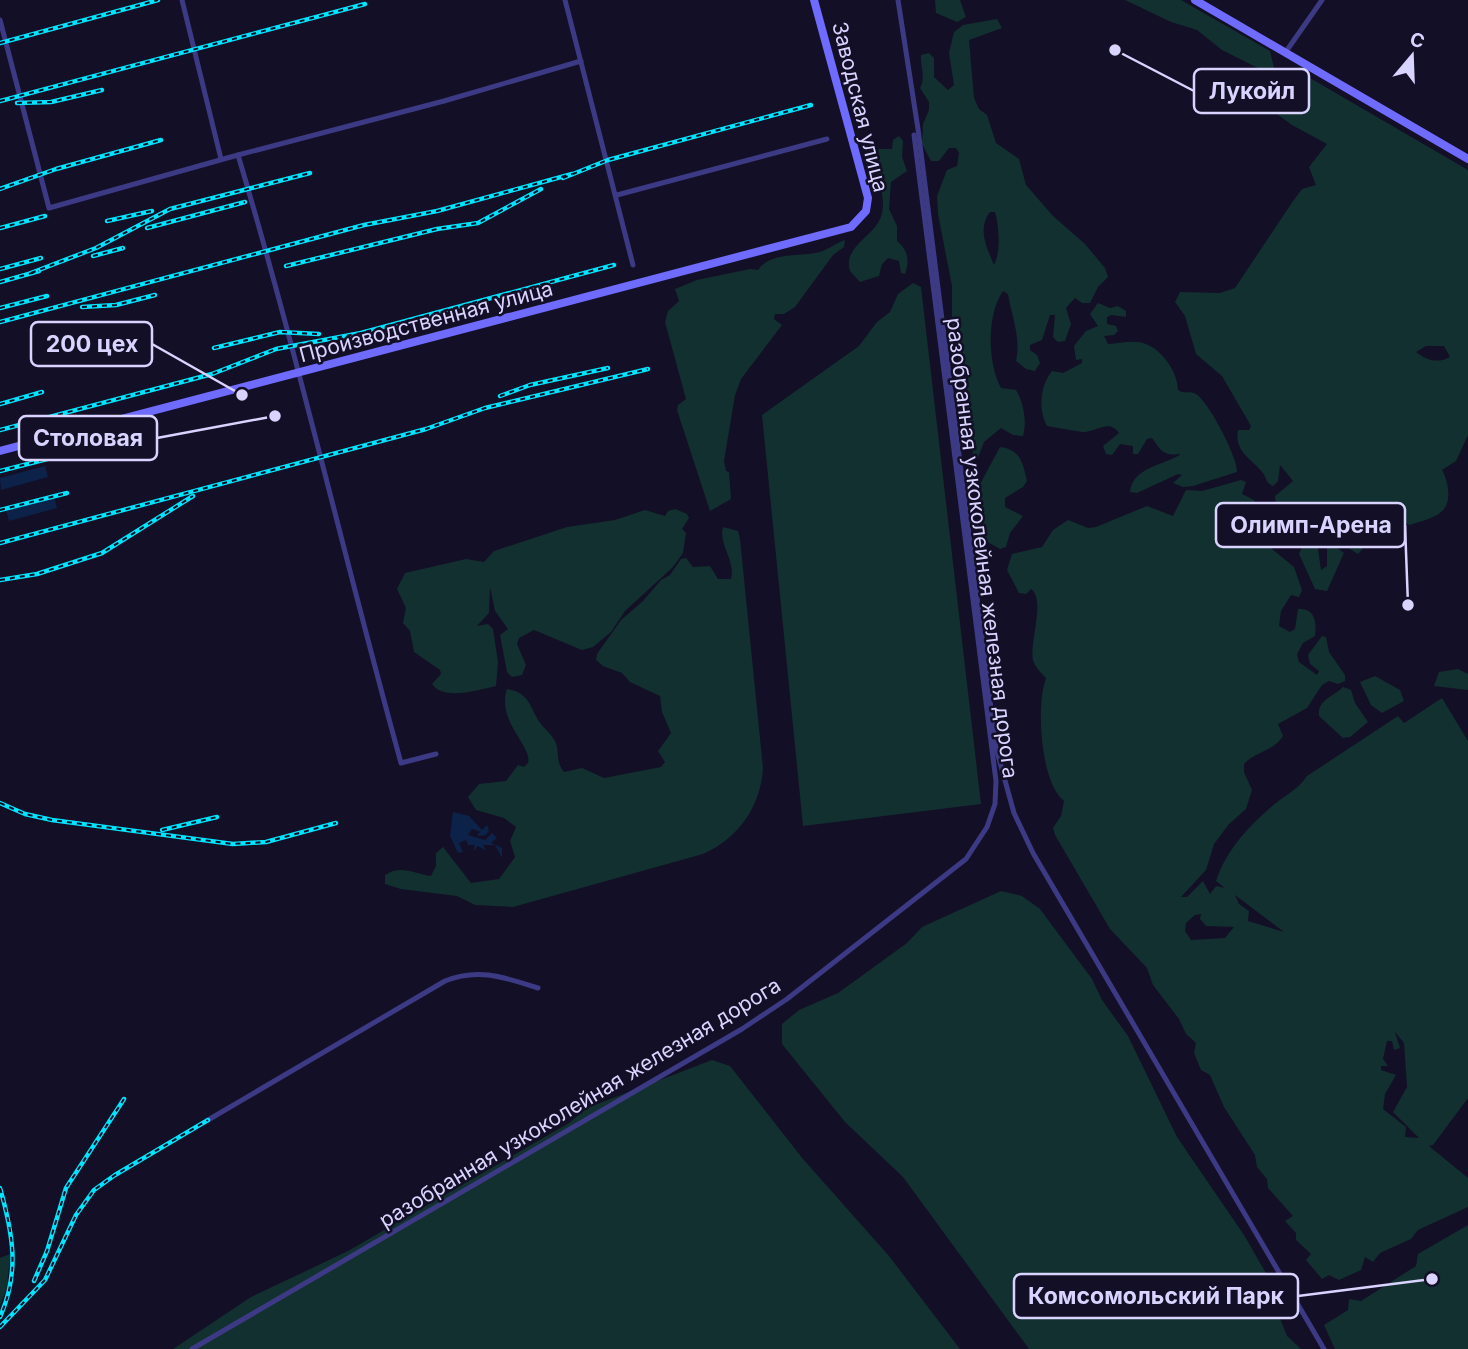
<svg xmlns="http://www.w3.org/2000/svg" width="1468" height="1349" font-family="Inter,sans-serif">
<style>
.green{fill:#12302f;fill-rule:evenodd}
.water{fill:#0c2248}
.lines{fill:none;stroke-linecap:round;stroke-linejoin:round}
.street{stroke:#3d3a85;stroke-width:5}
.secondary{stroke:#6f6bff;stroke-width:8}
.rail-casing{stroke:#00e5ff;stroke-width:4.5}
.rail{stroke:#130f26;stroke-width:2;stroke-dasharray:5;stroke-linecap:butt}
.labels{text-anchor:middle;stroke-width:5;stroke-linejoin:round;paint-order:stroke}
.street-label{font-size:21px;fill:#d9d4ff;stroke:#130f26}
.leader{fill:none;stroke:#d9d4ff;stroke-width:2.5}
.callout-dot{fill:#d9d4ff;stroke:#130f26;stroke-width:2.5}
.callout{fill:#130f26;stroke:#d9d4ff;stroke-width:2.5}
.callout-label{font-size:23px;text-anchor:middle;font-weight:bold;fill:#d9d4ff}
</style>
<rect width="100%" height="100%" fill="#130f26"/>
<g class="green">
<polygon points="935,0 960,0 966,17 957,22 936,13"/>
<polygon points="1125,0 1181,0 1270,51 1274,68 1266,72 1222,50 1197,30 1171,22"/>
<path d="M997,19L1002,28L969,40L974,98L979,109L987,115L996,143L1019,159L1026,185L1053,216L1085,244L1105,268L1108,277L1098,287L1090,303H1082L1075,298L1066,308L1071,324L1065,341L1058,342L1053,337L1055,315H1050L1042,340L1030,345V350L1037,355L1040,363L1035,371L1026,369L1016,361C1021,337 1012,318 1008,294L1003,291C987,314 987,362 1001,388L1016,390C1024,403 1027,422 1023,436L1013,435L1001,428L984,442L978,458H973L972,441L961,404L963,384L952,324V286L938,214L937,196L947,170L957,166L959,153L956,148H949L939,161H931L922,144L923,124L929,110V102L920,88C926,79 920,66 921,55L929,53L934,58V77L948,90L954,85L949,53L954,32L963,25ZM990,212H995C999,226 1001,252 994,265C987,248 977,229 990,212Z"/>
<path d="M1298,71L1468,170V435L1456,461L1442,470C1448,480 1453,503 1441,512C1435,518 1418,522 1410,525L1383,515L1377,521L1375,535L1358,554L1350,549L1338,527H1332L1330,535L1317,542L1321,570L1327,566V546L1336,547L1344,553L1327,591L1315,589L1299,554L1306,537L1297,522L1286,520L1276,508L1275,496L1293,481L1280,465L1278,481L1273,486C1265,482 1267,479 1263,473C1251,458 1234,452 1238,430H1249L1251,426L1222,376L1196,354L1185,316L1175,302L1180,292L1220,293L1235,288L1293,201L1302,189L1316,185L1309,167L1327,144L1292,125L1267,107C1272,94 1283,73 1298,71ZM1426,346H1444L1450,357C1438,364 1426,360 1416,352Z"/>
<path d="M899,136L903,141L902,157L907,171L891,182L889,209L897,226V241C908,250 910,260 905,274L901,273L899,261L888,258L882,264L879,276L860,282L850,271C843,248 870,238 879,221C890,200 875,177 874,156L879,149H892L893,140Z"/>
<path d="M845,240L844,247L833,255L795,307L784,314H775L774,319L782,325L741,379L735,395L724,461L726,471L729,472L731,499L710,511L677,410L678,405L686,399L665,322L668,311L679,301L675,289L697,280L750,269L758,270C771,251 802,257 820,252C829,249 836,243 845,240Z"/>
<polygon points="913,283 921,287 981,804 803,826 762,415 859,346 877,322 890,312 898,294"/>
<path d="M1098,303L1110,308L1118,306L1126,311V317L1112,315L1107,317V324L1116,326L1118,331L1114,335L1104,336L1108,344C1117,344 1127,341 1136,342C1157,342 1178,370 1178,390C1184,394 1188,391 1194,393C1207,397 1239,460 1237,472L1193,486L1183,487L1173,483L1182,475L1178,474L1137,493L1130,492C1132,467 1165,465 1181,454C1163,456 1162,452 1152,438L1147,439L1138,454H1133V446L1120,444L1112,455L1106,454L1103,446L1119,433C1108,418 1096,433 1082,432C1070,430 1058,428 1047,426C1038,409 1040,386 1052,371L1063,373L1082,363V359L1076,360L1074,346L1086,331L1098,326L1090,314Z"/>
<path d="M1000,447C1020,449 1023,463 1027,481L1023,487L1005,498V507L1023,516L1010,533L1006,547L1000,549L984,540L979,486Z"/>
<path d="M1241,480L1246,482L1242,494L1254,500L1272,549L1294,567L1302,590L1299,597L1291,595L1281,611L1279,626L1290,632L1295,629L1298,609C1315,608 1317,622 1315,636L1303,643L1297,654L1299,662L1317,675L1319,671L1310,664L1308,655L1322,636L1326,637L1329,652L1345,675V681L1338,684L1329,681L1322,685L1307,708L1278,724L1283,736C1274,751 1255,752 1244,764V772L1252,790L1246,809L1229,824L1214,844L1206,870L1181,897H1187L1203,881L1210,894L1216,886L1225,888L1216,881C1226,851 1247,828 1270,808C1283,796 1297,791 1307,776L1398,716L1404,723L1442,698L1468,741V1098L1433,1145L1429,1146L1468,1178V1207L1418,1230L1411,1239L1380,1253L1373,1262L1365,1257L1361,1270L1339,1280L1329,1275L1322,1279L1306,1260L1311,1254L1296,1240V1233L1285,1221L1293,1216L1268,1188L1267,1179L1257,1167L1255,1155L1224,1107L1210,1075L1201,1070L1194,1053L1196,1043L1186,1034L1179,1019L1153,985L1147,968L1110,929L1055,835L1053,828L1061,816L1064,801C1040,782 1036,705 1046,678C1041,673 1035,667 1033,660C1029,643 1046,599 1031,589L1026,594L1019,593L1007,570L1012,554L1042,547L1053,530L1068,520L1088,528L1096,527L1147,506L1173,516L1186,490L1202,491ZM1235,895L1284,932L1248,921L1249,911L1239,904ZM1201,914L1200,919L1206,926L1234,927L1225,938L1191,940L1185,931L1186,923L1195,915ZM1395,1032L1404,1043L1407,1087L1393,1112L1419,1138L1405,1137L1406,1127L1383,1109L1385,1094L1396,1075L1381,1070V1066H1388L1383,1059L1387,1041H1392L1394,1050L1400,1048Z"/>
<path d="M675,509L687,514L689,518L682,529L686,533L683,553L673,567L625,611L611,632L593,647L582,650L534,630L519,638L517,644L526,665L522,675L512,677L507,672L500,635L508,629L495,611L490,587L489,613L477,626L488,624L493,629L498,662L496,686C478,690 443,701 432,684L441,674L440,670L414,652L410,631L403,623L406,608L397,589L405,573L466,559L484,562L494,551L567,527L615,520L645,510L665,516L668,511Z"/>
<path d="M723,527L738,531L740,539L763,768C761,806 738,839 703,854L513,907L475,905L457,896L401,889L385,884V875C401,864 415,874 431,876L436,866V853L443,847L471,883L499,879L515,857L510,841L516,827L504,818L476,810L468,797L479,784L506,781L518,765L524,767L528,763C533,747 496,721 507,689C527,692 529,703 537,718C541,726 550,732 555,741C560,751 555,761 564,772L582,768L604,778L661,767L665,762L658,751L671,733L662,712L660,696L630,682L622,673L603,666L596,660L597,654L621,620L643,601L661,580L670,575L681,559L686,558L693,567L710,566L718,579H731C736,560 718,545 723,527Z"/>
<polygon points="1458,669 1468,674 1468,690 1434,686 1439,672"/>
<polygon points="1375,676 1400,690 1404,701 1382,713 1371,705 1360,682"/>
<path d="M1343,687L1351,690L1355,703L1368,722L1350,737L1343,738L1319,716C1317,700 1333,697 1343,687Z"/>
<polygon points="1001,891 1022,896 1040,909 1092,979 1102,1000 1128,1036 1177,1137 1244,1235 1278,1294 1279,1316 1287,1336 1301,1349 1029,1349 903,1177 845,1122 782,1044 782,1024 799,1010 838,993 907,943 922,927"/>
<polygon points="712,1060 730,1066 803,1159 889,1256 960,1349 173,1349 251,1297 348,1251 569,1123 587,1108"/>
<polygon points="1468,1225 1468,1349 1335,1349 1324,1325 1348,1310 1349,1299 1361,1301 1416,1266 1418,1254"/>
<polygon points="10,1254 7,1287 0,1306 0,1258"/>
</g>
<g class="water">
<polygon points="45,466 48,477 1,490 0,478"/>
<polygon points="54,497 57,508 9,521 6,510"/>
<polygon points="453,812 469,816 482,830 487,825 489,830 486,835 479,836 477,834 481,832 472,829 468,835 485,840 492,833 497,838 491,843 502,848 502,858 495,845 483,845 486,851 478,846 473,851 475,845 468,845 466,840 459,843 463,852 458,853 450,836"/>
</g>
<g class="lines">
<g class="street">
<polyline points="182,0 221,159"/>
<polyline points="565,0 633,265"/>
<polyline points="898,0 918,129 996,748 1014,813 1033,853 1324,1349"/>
<polyline points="0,20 49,208 238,155"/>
<polyline points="1285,53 1322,0"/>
<polyline points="617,195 827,139"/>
<path d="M436,754L401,763C345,561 298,356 238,155L444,101L581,61"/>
<path d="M208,1120L445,981C479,967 506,978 538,988"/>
<polyline points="192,1349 742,1029 787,999 966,859 987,827 995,804 996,781 914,135"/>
</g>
<g class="secondary">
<polyline points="1195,0 1468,159"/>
<polyline points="0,451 851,227 866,211 868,198 814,0"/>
</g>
<g class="rail-casing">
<g id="rail">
<polyline points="0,43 158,0"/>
<polyline points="0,101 365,4"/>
<polyline points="17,103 51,102 102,90"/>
<polyline points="563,178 608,160 811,105"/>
<polyline points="0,189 56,169 161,140"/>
<polyline points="107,221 152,211"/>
<polyline points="0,228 45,216"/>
<polyline points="147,228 245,202"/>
<polyline points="93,256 123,248"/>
<polyline points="286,266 437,229 478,223 541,189"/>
<polyline points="0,269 41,258"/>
<polyline points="31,273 96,248 170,209 310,173"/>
<polyline points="0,282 39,271"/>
<polyline points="82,307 116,305 155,295"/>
<polyline points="0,308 47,296"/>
<polyline points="0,322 364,225 437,211 572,174"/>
<polyline points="214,348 280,332 319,334"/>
<polyline points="500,396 530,385 608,368"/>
<polyline points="0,404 42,392"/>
<polyline points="0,430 212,374 276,349 361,333 614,265"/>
<polyline points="0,471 59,456"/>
<polyline points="0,510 67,493"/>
<polyline points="0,543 426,429 485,408 648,369"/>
<polyline points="0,580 37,574 102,553 193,496"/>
<polyline points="0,803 25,814 52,820 233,844 266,842 336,823"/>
<polyline points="162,830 217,817"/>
<path d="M0,1188C13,1234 20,1272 0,1317"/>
<polyline points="34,1281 47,1251 66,1188 124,1099"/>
<polyline points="0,1327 45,1280 76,1215 94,1190 115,1175 208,1120"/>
</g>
</g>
<use href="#rail" class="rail"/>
</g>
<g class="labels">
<g class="street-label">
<text transform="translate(860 107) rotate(76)" y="7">Заводская улица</text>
<text transform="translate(426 322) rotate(-15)" y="7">Производственная улица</text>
<text transform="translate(982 548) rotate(83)" y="7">разобранная узкоколейная железная дорога</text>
<text transform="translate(580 1103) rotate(-31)" y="7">разобранная узкоколейная железная дорога</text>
</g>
</g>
<path class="leader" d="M1115 50L1194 91M242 395L152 344M275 416L157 438M1408 605L1405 525M1432 1279L1298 1296"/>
<g class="callout-dot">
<circle cx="1115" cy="50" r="7"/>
<circle cx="242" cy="395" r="7"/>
<circle cx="275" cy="416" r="7"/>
<circle cx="1408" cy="605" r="7"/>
<circle cx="1432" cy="1279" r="7"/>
</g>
<g class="callout">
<rect x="1194" y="69" width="115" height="44" rx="7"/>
<rect x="31" y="322" width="121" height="44" rx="7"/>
<rect x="19" y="416" width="138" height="44" rx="7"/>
<rect x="1216" y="503" width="189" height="44" rx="7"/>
<rect x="1014" y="1274" width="284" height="44" rx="7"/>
</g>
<g class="callout-label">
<text x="1252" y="99">Лукойл</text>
<text x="92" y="352">200 цех</text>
<text x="88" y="446">Cтоловая</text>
<text x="1311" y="533">Олимп-Арена</text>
<text x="1156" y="1304">Комсомольский Парк</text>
</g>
<g transform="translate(1412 56) rotate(19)" stroke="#130f26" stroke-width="5" paint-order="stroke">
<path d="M0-5L12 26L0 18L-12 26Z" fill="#d9d4ff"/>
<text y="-10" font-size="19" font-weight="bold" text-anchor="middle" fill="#d9d4ff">С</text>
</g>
</svg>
